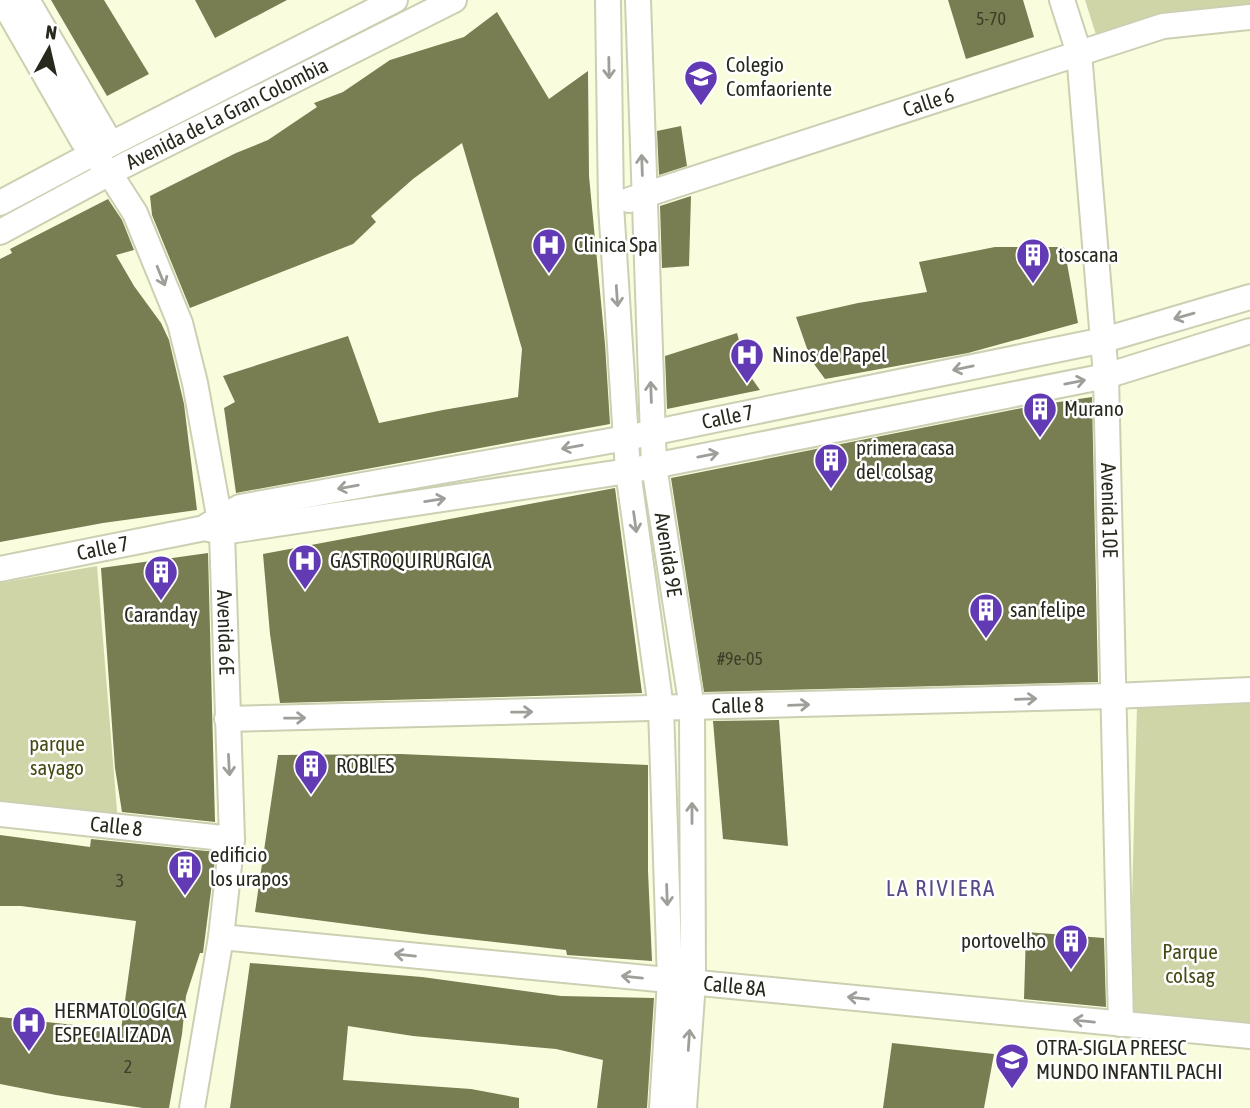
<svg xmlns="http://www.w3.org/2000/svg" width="1250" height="1108" font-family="'Asap Condensed',sans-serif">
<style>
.green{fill:#d0d5a8}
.building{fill:#797d52}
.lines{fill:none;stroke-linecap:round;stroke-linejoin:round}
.minor-casing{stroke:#cccfb2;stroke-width:28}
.minor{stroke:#fff;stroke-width:24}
.oneway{stroke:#9e9f99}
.labels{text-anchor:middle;stroke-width:5;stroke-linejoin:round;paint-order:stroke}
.number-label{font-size:18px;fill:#3c3e2a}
.poi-label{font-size:21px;fill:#27291d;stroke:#fff;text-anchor:start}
.street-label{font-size:21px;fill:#27291d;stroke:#fff}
.park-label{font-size:21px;fill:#464a15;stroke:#fff}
.neighbourhood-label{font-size:23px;letter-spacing:2px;fill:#584987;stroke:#fff}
</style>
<rect width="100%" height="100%" fill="#f9fdde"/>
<g class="green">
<polygon points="1085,0 1250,0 1250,16 1231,15 1103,57"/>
<polygon points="97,566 118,823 0,809 0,583"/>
<polygon points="1250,700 1250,1030 1129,1018 1137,705"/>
</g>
<g class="building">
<polygon points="51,0 104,0 149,74 107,96"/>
<polygon points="195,0 287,0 215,38"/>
<polygon points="948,0 1023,0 1034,37 966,59"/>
<polygon points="497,12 549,99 588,71 589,176 605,344 610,424 236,493 224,408 235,402 223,376 348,336 379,423 443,410 518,397 522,349 462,143 413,179 371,216 376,222 353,244 190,308 152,215 150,196 236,153 268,140 317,107 314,103 343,92 390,60 464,37"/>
<polygon points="681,126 687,166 659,175 657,131"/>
<polygon points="691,196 689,266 662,268 660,206"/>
<polygon points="108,199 122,220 134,250 116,255 134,286 161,323 169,340 184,404 197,510 103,523 0,542 0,259 12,253 10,249"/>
<polygon points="995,247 1064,247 1078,323 968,353 825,379 811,360 796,317 858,303 927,292 919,262"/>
<polygon points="737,333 748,373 760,390 667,409 665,356"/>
<polygon points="1092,397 1098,682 704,692 671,478 1032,406"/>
<polygon points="615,488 642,693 280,703 270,634 263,554"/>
<polygon points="208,553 215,822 122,812 115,768 101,568"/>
<polygon points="779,720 788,846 723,839 713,721"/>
<polygon points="401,754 648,765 648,871 652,961 567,955 566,950 423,934 255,912 278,755"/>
<polygon points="0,835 90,847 91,839 216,852 203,953 200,953 186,996 182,1034 169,1108 143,1108 56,1095 0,1084 0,1017 121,1030 136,921 21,906 0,906"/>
<polygon points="1026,932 1104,938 1106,1007 1024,999"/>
<polygon points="250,963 422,977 561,996 654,998 647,1108 597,1108 603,1060 556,1049 413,1036 348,1026 343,1080 471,1089 519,1098 519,1108 230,1108"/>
<polygon points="892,1043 994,1054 984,1108 883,1108"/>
</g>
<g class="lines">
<g class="minor-casing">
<g id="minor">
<path id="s1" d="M2,0L83,141L110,174L135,213L180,323L195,383L222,532L232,839L221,937L192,1108"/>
<polyline points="27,0 111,144"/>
<polyline points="608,0 611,205 628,471 661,708 670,981 662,1108"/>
<path id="s2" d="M638,0L654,466L692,708L693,982L684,1108"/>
<path id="s3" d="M1062,0L1079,53L1106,376L1121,1024"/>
<path id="s4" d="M629,200L1163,26L1250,17"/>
<polyline points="0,203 111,144 395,0"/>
<path id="s5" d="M0,232L121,167L454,0"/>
<path id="s6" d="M207,526L240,507L626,438L1104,340L1250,297"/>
<path id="s7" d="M0,569L205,528L222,532L243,529L628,471L1106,376L1250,331"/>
<path id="s8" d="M227,719L1113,696L1250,690"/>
<path id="s9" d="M0,814L232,839"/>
<path id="s10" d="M221,937L1250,1036"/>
</g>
</g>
<use href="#minor" class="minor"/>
</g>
<defs><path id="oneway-shaft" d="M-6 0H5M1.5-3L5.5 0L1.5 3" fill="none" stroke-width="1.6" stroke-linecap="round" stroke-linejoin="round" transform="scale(1.75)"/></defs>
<g class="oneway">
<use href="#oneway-shaft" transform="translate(609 68) rotate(89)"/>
<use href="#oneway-shaft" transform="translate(642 165) rotate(-92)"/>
<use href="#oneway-shaft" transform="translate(161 276) rotate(68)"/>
<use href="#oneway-shaft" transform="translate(617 296) rotate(86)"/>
<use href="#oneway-shaft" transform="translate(1184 316) rotate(164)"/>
<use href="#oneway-shaft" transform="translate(963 368) rotate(168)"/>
<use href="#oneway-shaft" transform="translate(1075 382) rotate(-11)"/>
<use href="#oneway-shaft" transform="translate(651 392) rotate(-92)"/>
<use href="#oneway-shaft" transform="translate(572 447) rotate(170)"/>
<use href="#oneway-shaft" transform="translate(708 455) rotate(-11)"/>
<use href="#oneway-shaft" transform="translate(348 487) rotate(170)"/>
<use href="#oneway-shaft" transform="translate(435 500) rotate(-9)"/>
<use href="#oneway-shaft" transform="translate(635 522) rotate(82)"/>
<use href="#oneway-shaft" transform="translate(1026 699) rotate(-2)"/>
<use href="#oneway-shaft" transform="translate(799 705) rotate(-2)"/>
<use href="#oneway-shaft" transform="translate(522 712) rotate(-1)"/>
<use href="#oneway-shaft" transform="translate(295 718) rotate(-1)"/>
<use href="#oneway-shaft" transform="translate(229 765) rotate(87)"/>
<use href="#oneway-shaft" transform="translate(692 813) rotate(-90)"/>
<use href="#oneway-shaft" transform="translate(667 895) rotate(88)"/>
<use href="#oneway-shaft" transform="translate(405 955) rotate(-174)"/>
<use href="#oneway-shaft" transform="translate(632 977) rotate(-174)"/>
<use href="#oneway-shaft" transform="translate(858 998) rotate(-174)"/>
<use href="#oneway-shaft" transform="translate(1084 1021) rotate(-174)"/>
<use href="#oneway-shaft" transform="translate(689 1040) rotate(-86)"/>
</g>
<defs>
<g id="school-pin" transform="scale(1.75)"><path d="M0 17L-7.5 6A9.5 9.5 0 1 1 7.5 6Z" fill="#623bb4" stroke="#fff"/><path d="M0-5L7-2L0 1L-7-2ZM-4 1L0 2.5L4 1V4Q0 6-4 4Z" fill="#fff"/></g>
<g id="hospital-pin" transform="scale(1.75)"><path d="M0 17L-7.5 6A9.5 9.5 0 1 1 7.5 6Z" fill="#623bb4" stroke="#fff"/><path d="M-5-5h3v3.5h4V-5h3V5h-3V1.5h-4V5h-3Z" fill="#fff"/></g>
<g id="building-pin" transform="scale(1.75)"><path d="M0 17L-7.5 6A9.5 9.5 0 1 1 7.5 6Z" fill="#623bb4" stroke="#fff"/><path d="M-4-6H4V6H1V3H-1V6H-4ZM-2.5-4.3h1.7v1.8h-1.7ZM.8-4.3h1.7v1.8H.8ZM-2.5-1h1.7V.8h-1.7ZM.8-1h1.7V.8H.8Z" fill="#fff"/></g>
</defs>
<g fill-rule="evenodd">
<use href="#school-pin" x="701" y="77"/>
<use href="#hospital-pin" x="549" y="245"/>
<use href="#building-pin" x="1033" y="255"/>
<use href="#hospital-pin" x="747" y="355"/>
<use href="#building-pin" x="1040" y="409"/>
<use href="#building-pin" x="831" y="460"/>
<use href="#hospital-pin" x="305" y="561"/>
<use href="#building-pin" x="161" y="572"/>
<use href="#building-pin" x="986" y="610"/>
<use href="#building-pin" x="311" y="766"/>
<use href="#building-pin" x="185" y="867"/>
<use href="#building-pin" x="1071" y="941"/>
<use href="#hospital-pin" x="29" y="1023"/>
<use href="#school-pin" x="1012" y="1060"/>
</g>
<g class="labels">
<g class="number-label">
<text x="991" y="25">5-70</text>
<text x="740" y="665">#9e-05</text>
<text x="120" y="887">3</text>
<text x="128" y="1073">2</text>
</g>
<g class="poi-label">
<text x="726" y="72">Colegio<tspan x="726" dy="24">Comfaoriente</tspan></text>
<text x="574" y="252">Clinica Spa</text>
<text x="1058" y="262">toscana</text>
<text x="772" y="362">Ninos de Papel</text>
<text x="1064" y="416">Murano</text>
<text x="856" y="455">primera casa<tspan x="856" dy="24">del colsag</tspan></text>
<text x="330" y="568">GASTROQUIRURGICA</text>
<text x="1010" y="617">san felipe</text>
<text x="161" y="622" text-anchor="middle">Caranday</text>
<text x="336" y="773">ROBLES</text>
<text x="210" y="862">edificio<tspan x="210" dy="24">los urapos</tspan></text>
<text x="1046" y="948" text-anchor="end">portovelho</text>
<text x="54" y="1018">HERMATOLOGICA<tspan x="54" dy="24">ESPECIALIZADA</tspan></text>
<text x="1036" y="1055">OTRA-SIGLA PREESC<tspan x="1036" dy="24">MUNDO INFANTIL PACHI</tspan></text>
</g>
<g class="street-label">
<text dy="7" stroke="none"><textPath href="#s4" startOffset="315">Calle 6</textPath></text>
<text dy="7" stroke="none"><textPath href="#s5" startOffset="256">Avenida de La Gran Colombia</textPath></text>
<text dy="7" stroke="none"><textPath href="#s6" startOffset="534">Calle 7</textPath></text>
<text dy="7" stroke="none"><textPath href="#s3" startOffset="514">Avenida 10E</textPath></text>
<text dy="7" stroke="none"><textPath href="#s7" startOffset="105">Calle 7</textPath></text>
<text dy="7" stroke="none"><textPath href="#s2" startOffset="556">Avenida 9E</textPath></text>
<text dy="7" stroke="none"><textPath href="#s1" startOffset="684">Avenida 6E</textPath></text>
<text dy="7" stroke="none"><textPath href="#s8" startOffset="511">Calle 8</textPath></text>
<text dy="7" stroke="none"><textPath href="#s9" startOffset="117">Calle 8</textPath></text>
<text dy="7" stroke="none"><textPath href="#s10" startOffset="516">Calle 8A</textPath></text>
</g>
<g class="park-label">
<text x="57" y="751">parque<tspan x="57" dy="24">sayago</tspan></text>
<text x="1190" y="959">Parque<tspan x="1190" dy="24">colsag</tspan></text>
</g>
<g class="neighbourhood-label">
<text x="941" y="896">LA RIVIERA</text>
</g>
</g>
<g transform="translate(49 49) rotate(8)" stroke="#ffffff" stroke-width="5" paint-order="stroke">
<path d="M0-5L12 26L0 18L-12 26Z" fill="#27291d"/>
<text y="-10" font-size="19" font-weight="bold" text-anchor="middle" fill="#27291d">N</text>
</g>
</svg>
